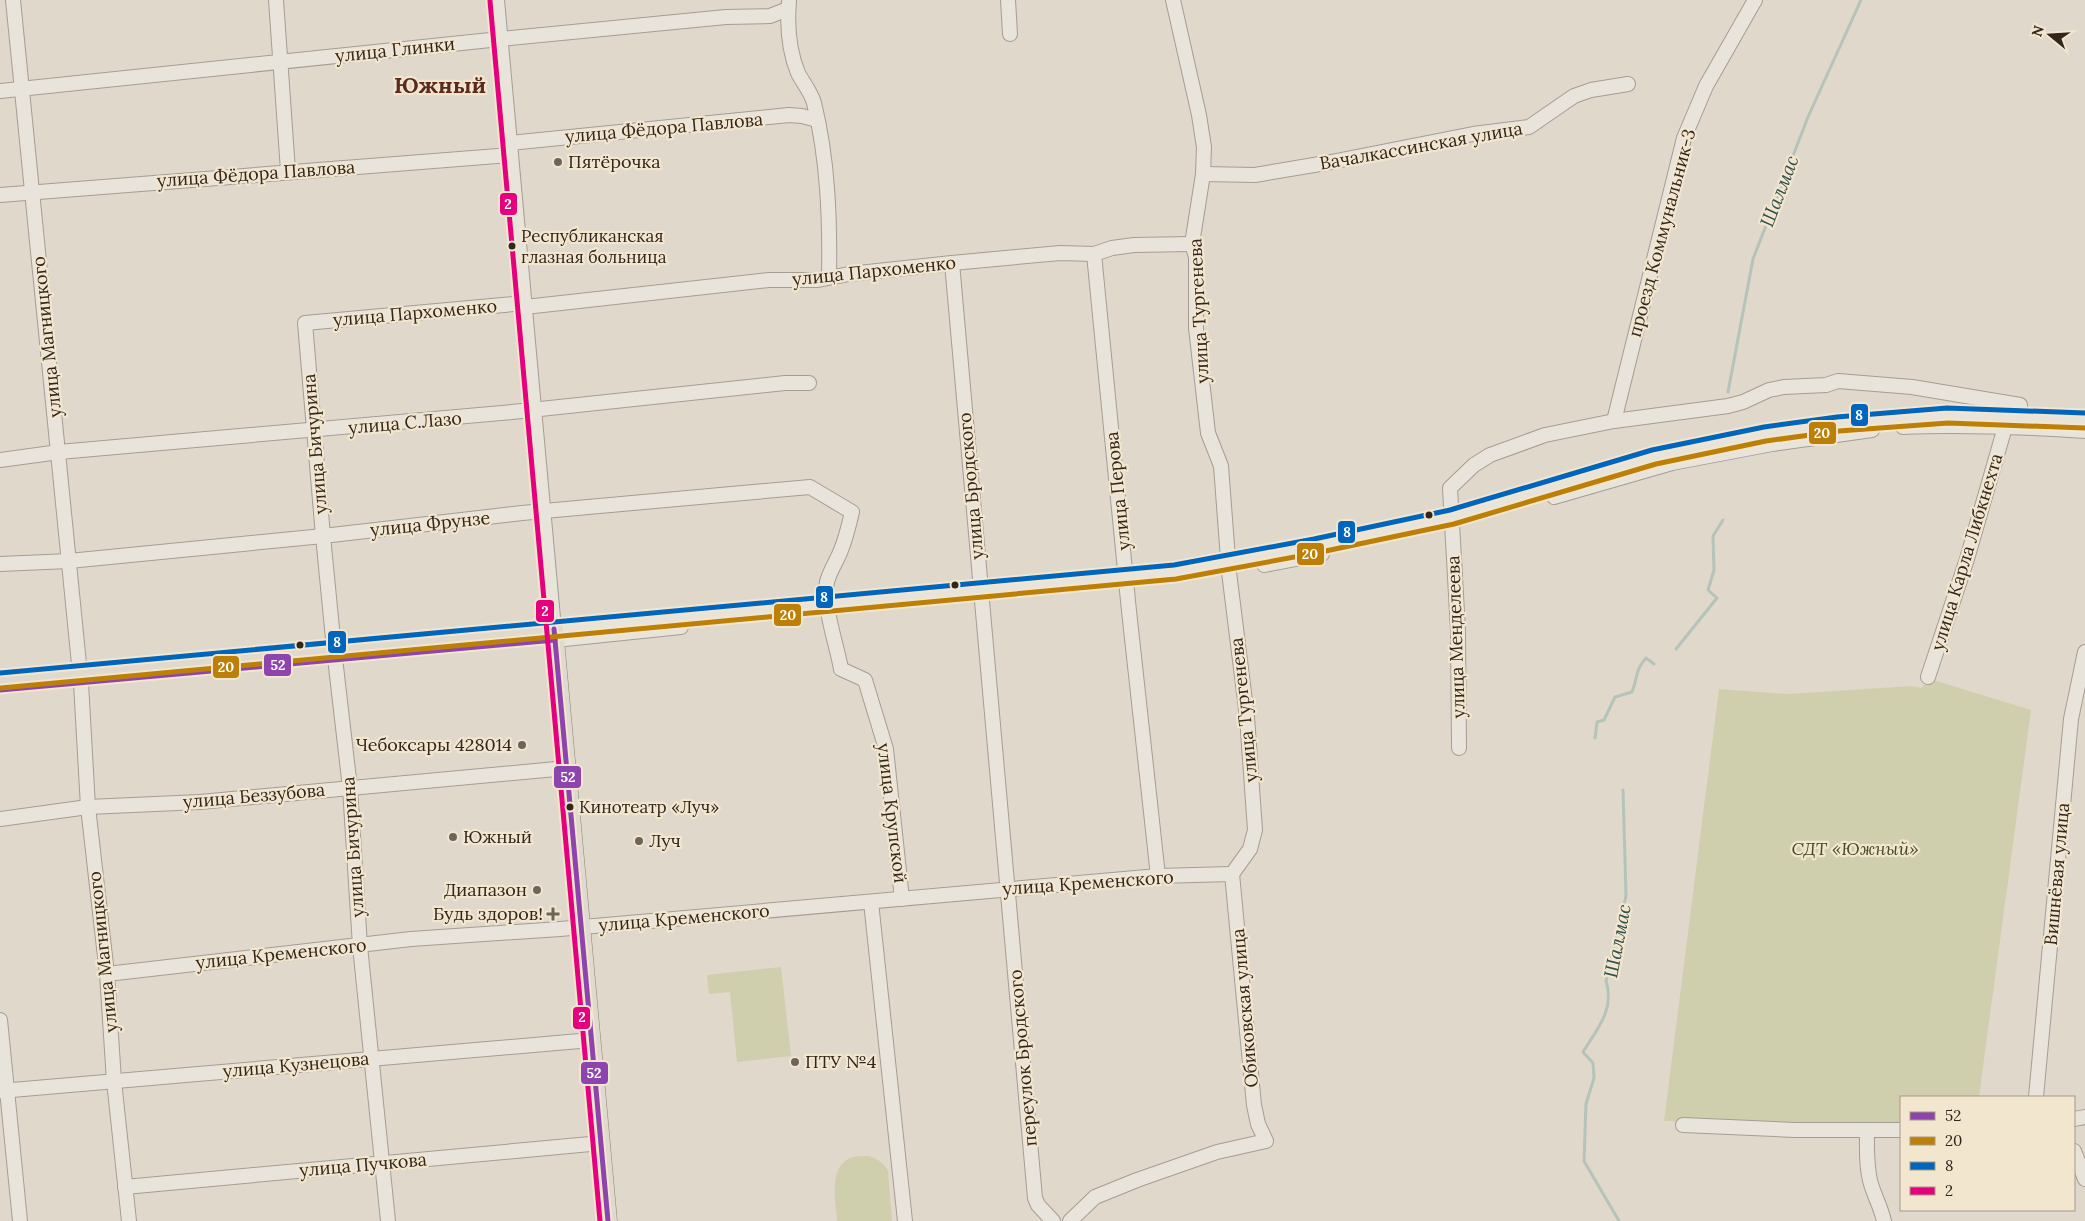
<svg xmlns="http://www.w3.org/2000/svg" width="2085" height="1221" font-family="Lora,serif">
<style>
.green{fill:#d0cfad}
.lines{fill:none;stroke-linecap:round;stroke-linejoin:round}
.stream{stroke:#b5c4ba;stroke-width:3}
.minor-casing{stroke:#a59d93;stroke-width:16}
.major-casing{stroke:#8a837a;stroke-width:19}
.minor{stroke:#e8e4db;stroke-width:14}
.major{stroke:#e0d9cd;stroke-width:18}
.bus-1-casing{stroke:#f2e6cf;stroke-width:9}
.bus-2-casing{stroke:#f2e6cf;stroke-width:9}
.bus-3-casing{stroke:#f2e6cf;stroke-width:9}
.bus-4-casing{stroke:#f2e6cf;stroke-width:9}
.bus-1{stroke:#8e44ad;stroke-width:5}
.bus-2{stroke:#bc8009;stroke-width:5}
.bus-3{stroke:#0065bd;stroke-width:5}
.bus-4{stroke:#e5007d;stroke-width:5}
.poi-dot{fill:#6f645a;stroke:#f2e6cf;stroke-width:2}
.bus-dot{fill:#32261d;stroke:#f2e6cf;stroke-width:2}
.labels{text-anchor:middle;stroke-width:4.5;stroke-linejoin:round;paint-order:stroke}
.bus-label{font-size:17px;fill:#32261d;stroke:#f2e6cf;text-anchor:start}
.street-label{font-size:18px;fill:#32261d;stroke:#f2e6cf}
.poi-label{font-size:18px;fill:#32261d;stroke:#f2e6cf;text-anchor:start}
.park-label{font-size:18px;font-style:italic;fill:#454d25;stroke:#f2e6cf}
.water-label{font-size:19px;font-style:italic;fill:#2d514d;stroke:#f2e6cf}
.district-label{font-size:22px;font-weight:bold;fill:#5b291f;stroke:#f2e6cf}
.line-badge{stroke:#f2e6cf;stroke-width:2}
.badge-label{font-size:14px;text-anchor:middle;font-weight:bold;fill:#fff}
</style>
<rect width="100%" height="100%" fill="#e0d8ca"/>
<g class="green">
<polygon points="1930,679 2031,710 1979,1097 1901,1097 1901,1124 1664,1121 1719,689 1788,694 1911,686 1921,688"/>
<polygon points="781,967 791,1056 737,1062 730,992 709,994 707,975"/>
<path d="M868,1156C878,1159 883,1162 888,1171L892,1221H837C836,1201 827,1165 853,1157C857,1156 864,1156 868,1156Z"/>
</g>
<g class="lines">
<g class="stream">
<polyline points="1728,392 1753,259 1808,117 1861,0"/>
<polyline points="1676,649 1717,598 1708,590 1714,570 1713,536 1723,520"/>
<path d="M1595,738L1597,722L1604,720L1615,697L1632,692C1638,677 1635,670 1646,658L1654,664"/>
<path d="M1619,1221L1584,1161L1586,1104L1594,1078L1593,1063L1583,1052C1597,1029 1615,1010 1606,981L1626,896L1623,790"/>
</g>
<g class="minor-casing">
<g id="minor">
<polyline points="13,0 80,674"/>
<polyline points="276,0 288,171"/>
<polyline points="497,0 554,629 1126,578 1228,563 1452,517 1654,457 1765,434 1838,424 1948,415 2085,421"/>
<polyline points="1008,0 1010,34"/>
<polyline points="1173,0 1199,115 1204,147 1203,174 1192,244 1196,257 1196,328 1208,433 1221,466 1229,572 1247,717 1255,830 1250,849 1232,874"/>
<path d="M789,2C787,25 789,51 798,73C803,83 811,92 814,103C828,160 830,219 829,277"/>
<polyline points="0,91 500,39 726,17 770,16 788,9"/>
<polyline points="510,143 789,115 802,116 817,120"/>
<polyline points="1203,174 1255,175 1326,163 1473,134 1529,127 1574,96 1591,90 1628,84"/>
<polyline points="0,195 511,155"/>
<polyline points="1094,254 1129,611 1158,876"/>
<polyline points="952,263 1035,1198 1038,1205 1053,1221"/>
<polyline points="525,307 769,280 818,280 849,274 952,263 1060,253 1094,254 1112,248 1134,245 1192,244"/>
<polyline points="1614,421 1684,138 1706,86 1755,0"/>
<path d="M1903,427C1964,424 2024,427 2085,431"/>
<polyline points="0,460 59,452 512,412 785,383 809,383"/>
<polyline points="1554,497 1672,463 1772,444 1872,430"/>
<path d="M0,564L69,561L323,536L522,513L810,487L852,512C849,525 846,538 841,550C837,561 830,570 827,582C822,604 837,645 841,669L865,680L886,749L902,899"/>
<polyline points="1264,565 1322,554"/>
<polyline points="555,640 681,627"/>
<polyline points="334,649 323,536 305,323 525,303"/>
<polyline points="335,658 350,788 360,946 388,1221"/>
<polyline points="1928,677 1967,559 2005,427 2005,420"/>
<polyline points="81,683 88,807 107,974 114,1081 129,1221"/>
<polyline points="1459,748 1458,630 1450,488 1474,465 1490,455 1545,435 1614,421 1728,406 1743,402 1769,390 1784,387 1826,385 1838,381 1912,387 2020,405"/>
<polyline points="0,819 88,807 200,802 567,768"/>
<polyline points="871,902 905,1221"/>
<polyline points="107,974 411,939 560,929 1158,876 1232,874"/>
<polyline points="0,1020 20,1221"/>
<polyline points="0,1091 591,1040"/>
<polyline points="2036,1097 2071,719 2085,652"/>
<polyline points="2074,1119 2085,1117"/>
<polyline points="1683,1125 1795,1130 1901,1130"/>
<path d="M1867,1130C1867,1148 1866,1167 1871,1184C1875,1197 1881,1208 1884,1221"/>
<polyline points="2074,1151 2085,1179"/>
<polyline points="125,1187 601,1143"/>
<polyline points="1070,1221 1095,1197 1137,1180 1217,1152 1266,1141 1258,1124 1254,1105 1232,874"/>
</g>
</g>
<g class="major-casing">
<polyline id="major" points="0,681 554,629 608,1221"/>
</g>
<use href="#minor" class="minor"/>
<use href="#major" class="major"/>
<g class="bus-1-casing">
<g id="bus-1">
<polyline points="554,629 608,1221"/>
<polyline points="0,690 555,640"/>
</g>
</g>
<g class="bus-2-casing">
<polyline id="bus-2" points="1,688 1176,579 1316,553 1454,524 1656,464 1766,441 1839,431 1948,423 2085,428"/>
</g>
<g class="bus-3-casing">
<polyline id="bus-3" points="0,673 1174,565 1314,539 1450,510 1652,450 1764,427 1837,417 1947,408 2085,413"/>
</g>
<g class="bus-4-casing">
<polyline id="bus-4" points="490,1 600,1221"/>
</g>
<use href="#bus-1" class="bus-1"/>
<use href="#bus-2" class="bus-2"/>
<use href="#bus-3" class="bus-3"/>
<use href="#bus-4" class="bus-4"/>
</g>
<g class="poi-dot">
<circle cx="558" cy="162" r="5"/>
<circle cx="522" cy="745" r="5"/>
<circle cx="453" cy="837" r="5"/>
<circle cx="639" cy="841" r="5"/>
<circle cx="537" cy="890" r="5"/>
<path d="M550.5 906.5h5v5h5v5h-5v5h-5v-5h-5v-5h5z"/>
<circle cx="795" cy="1062" r="5"/>
</g>
<g class="bus-dot">
<circle cx="512" cy="246" r="4.5"/>
<circle cx="1429" cy="515" r="4.5"/>
<circle cx="955" cy="585" r="4.5"/>
<circle cx="300" cy="645" r="4.5"/>
<circle cx="570" cy="807" r="4.5"/>
</g>
<g class="labels">
<g class="bus-label">
<text x="521" y="242">Республиканская<tspan x="521" dy="21">глазная больница</tspan></text>
<text x="579" y="813">Кинотеатр «Луч»</text>
</g>
<g class="street-label">
<text transform="translate(395 50) rotate(-6)" y="6">улица Глинки</text>
<text transform="translate(664 128) rotate(-5)" y="6">улица Фёдора Павлова</text>
<text transform="translate(1421 146) rotate(-10)" y="6">Вачалкассинская улица</text>
<text transform="translate(256 174) rotate(-4)" y="6">улица Фёдора Павлова</text>
<text transform="translate(1662 233) rotate(-75)" y="6">проезд Коммунальник-3</text>
<text transform="translate(874 271) rotate(-6)" y="6">улица Пархоменко</text>
<text transform="translate(1199 311) rotate(-93)" y="6">улица Тургенева</text>
<text transform="translate(415 313) rotate(-5)" y="6">улица Пархоменко</text>
<text transform="translate(47 337) rotate(-96)" y="6">улица Магницкого</text>
<text transform="translate(405 423) rotate(-5)" y="6">улица С.Лазо</text>
<text transform="translate(315 444) rotate(-95)" y="6">улица Бичурина</text>
<text transform="translate(971 486) rotate(-95)" y="6">улица Бродского</text>
<text transform="translate(1118 491) rotate(-96)" y="6">улица Перова</text>
<text transform="translate(430 524) rotate(-6)" y="6">улица Фрунзе</text>
<text transform="translate(1967 552) rotate(-73)" y="6">улица Карла Либкнехта</text>
<text transform="translate(1456 637) rotate(-92)" y="6">улица Менделеева</text>
<text transform="translate(1244 710) rotate(-96)" y="6">улица Тургенева</text>
<text transform="translate(254 796) rotate(-5)" y="6">улица Беззубова</text>
<text transform="translate(892 813) rotate(83)" y="6">улица Крупской</text>
<text transform="translate(353 847) rotate(-94)" y="6">улица Бичурина</text>
<text transform="translate(2057 874) rotate(-85)" y="6">Вишнёвая улица</text>
<text transform="translate(1088 883) rotate(-4)" y="6">улица Кременского</text>
<text transform="translate(684 918) rotate(-5)" y="6">улица Кременского</text>
<text transform="translate(103 952) rotate(-96)" y="6">улица Магницкого</text>
<text transform="translate(281 954) rotate(-6)" y="6">улица Кременского</text>
<text transform="translate(1245 1008) rotate(-95)" y="6">Обиковская улица</text>
<text transform="translate(1023 1058) rotate(-95)" y="6">переулок Бродского</text>
<text transform="translate(296 1065) rotate(-5)" y="6">улица Кузнецова</text>
<text transform="translate(363 1165) rotate(-5)" y="6">улица Пучкова</text>
</g>
<g class="poi-label">
<text x="568" y="168">Пятёрочка</text>
<text x="512" y="751" text-anchor="end">Чебоксары 428014</text>
<text x="463" y="843">Южный</text>
<text x="649" y="847">Луч</text>
<text x="527" y="896" text-anchor="end">Диапазон</text>
<text x="543" y="920" text-anchor="end">Будь здоров!</text>
<text x="805" y="1068">ПТУ №4</text>
</g>
<g class="park-label">
<text x="1855" y="855">СДТ «Южный»</text>
</g>
<g class="water-label">
<text transform="translate(1779 191) rotate(-69)" y="7">Шалмас</text>
<text transform="translate(1617 941) rotate(-79)" y="7">Шалмас</text>
</g>
<g class="district-label">
<text x="440" y="93">Южный</text>
</g>
</g>
<g class="line-badge">
<rect x="499" y="192" width="19" height="24" rx="5" fill="#e5007d"/>
<rect x="1850" y="403" width="19" height="24" rx="5" fill="#0065bd"/>
<rect x="1808" y="421" width="29" height="24" rx="5" fill="#bc8009"/>
<rect x="1337" y="520" width="19" height="24" rx="5" fill="#0065bd"/>
<rect x="1296" y="542" width="29" height="24" rx="5" fill="#bc8009"/>
<rect x="815" y="585" width="19" height="24" rx="5" fill="#0065bd"/>
<rect x="535" y="599" width="20" height="24" rx="5" fill="#e5007d"/>
<rect x="773" y="603" width="29" height="24" rx="5" fill="#bc8009"/>
<rect x="327" y="630" width="20" height="24" rx="5" fill="#0065bd"/>
<rect x="263" y="653" width="29" height="24" rx="5" fill="#8e44ad"/>
<rect x="212" y="655" width="28" height="24" rx="5" fill="#bc8009"/>
<rect x="553" y="765" width="29" height="24" rx="5" fill="#8e44ad"/>
<rect x="572" y="1006" width="19" height="24" rx="5" fill="#e5007d"/>
<rect x="580" y="1061" width="29" height="24" rx="5" fill="#8e44ad"/>
</g>
<g class="badge-label">
<text x="508" y="209">2</text>
<text x="1859" y="420">8</text>
<text x="1822" y="438">20</text>
<text x="1347" y="537">8</text>
<text x="1310" y="559">20</text>
<text x="824" y="602">8</text>
<text x="545" y="616">2</text>
<text x="788" y="620">20</text>
<text x="337" y="647">8</text>
<text x="278" y="670">52</text>
<text x="226" y="672">20</text>
<text x="568" y="782">52</text>
<text x="582" y="1022">2</text>
<text x="594" y="1078">52</text>
</g>
<rect x="1900" y="1096" width="175" height="115" fill="#f2e6cf" stroke="#a59988"/>
<rect x="1910" y="1112" width="25" height="8" fill="#8e44ad" stroke="#a59988"/>
<text x="1945" y="1121" font-size="15" fill="#32261d">52</text>
<rect x="1910" y="1137" width="25" height="8" fill="#bc8009" stroke="#a59988"/>
<text x="1945" y="1146" font-size="15" fill="#32261d">20</text>
<rect x="1910" y="1162" width="25" height="8" fill="#0065bd" stroke="#a59988"/>
<text x="1945" y="1171" font-size="15" fill="#32261d">8</text>
<rect x="1910" y="1187" width="25" height="8" fill="#e5007d" stroke="#a59988"/>
<text x="1945" y="1196" font-size="15" fill="#32261d">2</text>
<g transform="translate(2050 35) rotate(288)" stroke="#f2e6cf" stroke-width="4" paint-order="stroke">
<path d="M0-4L9 19L0 12L-9 19Z" fill="#32261d"/>
<text y="-8" font-size="14" font-weight="bold" text-anchor="middle" fill="#32261d">N</text>
</g>
</svg>
